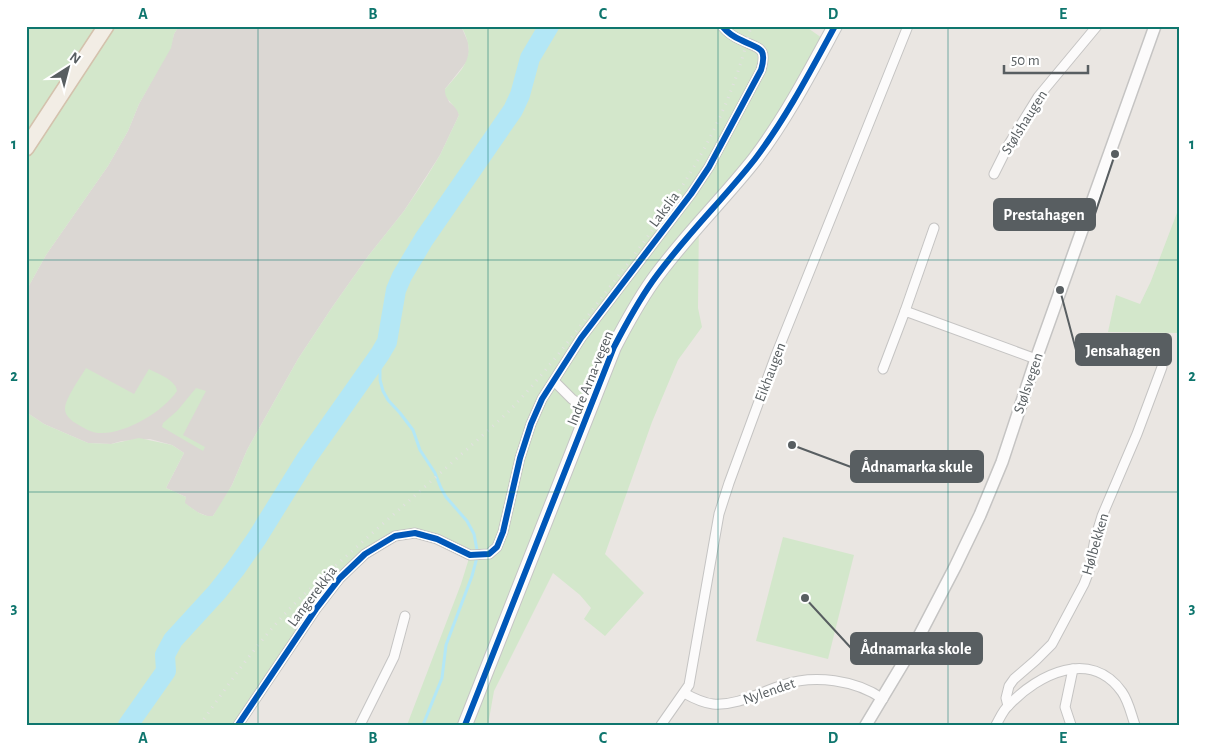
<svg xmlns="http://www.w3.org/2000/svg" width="1206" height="751" font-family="'Alegreya Sans',sans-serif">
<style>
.industrial{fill:#dbd7d3}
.green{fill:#d3e7cb}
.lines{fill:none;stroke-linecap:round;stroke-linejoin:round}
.stream{stroke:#b3e7f6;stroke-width:3}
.river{stroke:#b3e7f6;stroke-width:20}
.minor-casing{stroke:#c5c4c3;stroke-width:11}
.tertiary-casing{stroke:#c5c4c3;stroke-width:14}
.secondary-casing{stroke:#c5c5c5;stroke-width:16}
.primary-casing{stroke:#d4c2ad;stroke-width:18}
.minor{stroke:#fcfbfb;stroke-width:9}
.tertiary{stroke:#fcfbfb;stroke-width:11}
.secondary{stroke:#fcfbfb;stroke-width:14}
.primary{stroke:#f2ede5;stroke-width:15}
.rail{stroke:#e2e1e0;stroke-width:3;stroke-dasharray:1 6;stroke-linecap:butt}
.cycleway-casing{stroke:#fff;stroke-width:9}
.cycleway{stroke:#0057b8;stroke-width:6}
.grid{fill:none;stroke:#0f766e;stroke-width:1;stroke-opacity:0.55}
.labels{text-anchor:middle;stroke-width:5;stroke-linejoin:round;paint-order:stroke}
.street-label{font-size:15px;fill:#585e61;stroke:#fff}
.leader{fill:none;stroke:#585e61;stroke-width:2}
.callout-dot{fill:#585e61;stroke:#fff;stroke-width:2}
.callout{fill:#585e61;stroke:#585e61;stroke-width:2}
.callout-label{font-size:16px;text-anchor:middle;font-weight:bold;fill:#fff}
.neatline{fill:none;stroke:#0f766e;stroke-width:2}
.grid-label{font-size:16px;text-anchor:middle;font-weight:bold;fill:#0f766e}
</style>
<rect width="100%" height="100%" fill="#eae6e2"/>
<polygon class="industrial" points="179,26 461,26 468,42 469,52 468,60 445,89 449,102 458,109 459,115 440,155 404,211 369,255 333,306 298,359 247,450 232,485 222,503 213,516 207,516 197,512 184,503 186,497 166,488 184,453 172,445 150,439 122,441 111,444 88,443 44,424 26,412 26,291 46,255 108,166 128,131 139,104 170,48 174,34"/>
<g class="green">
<polygon points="26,26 179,26 174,34 171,48 139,104 128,131 108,166 46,255 26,291"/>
<path d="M461,26H805L822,38C804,71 786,103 766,134C746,164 722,191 699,218L698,308L702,327L678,360L652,422L605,554L644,593L605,636L584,619L591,608L580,595L553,573L494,691L488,725H407L461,584L470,555L437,539L406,534L351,566L238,725H26V412L44,424L88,443L111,444L139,438L172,445L184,453L166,488L186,497L185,503C193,509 202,517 213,516L232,485L247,450L298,359L333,306L369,255L404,211L426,178L440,155L459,115C456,104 444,101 445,89C464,67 478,56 461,26Z"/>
<polygon points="1180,205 1180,333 1108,332 1116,295 1140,304 1151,281"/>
<path d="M86,368L134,394L149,369C158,374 176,380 177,391C163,412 124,435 98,433C90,432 84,428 77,424C72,421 65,416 65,409C65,399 80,378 86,368Z"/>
<polygon points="196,388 206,391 183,435 205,447 203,451 162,427 163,423 177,411"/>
<polygon points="783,537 854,555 828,659 756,641"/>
</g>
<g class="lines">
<polyline class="stream" points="380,354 380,380 383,391 388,400 400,413 413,430 420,450 435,473 441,488 446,497 467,521 474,534 477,550 476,561 472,576 446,645 442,678 423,725"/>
<polyline class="river" points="128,725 166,671 165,655 173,640 217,592 236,568 257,538 306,459 380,354 387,342 396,290 402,276 424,239 513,110 520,95 530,58 549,26"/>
<g class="minor-casing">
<g id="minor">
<polyline points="994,174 1009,144 1038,97 1097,26"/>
<polyline points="905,311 934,228"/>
<polyline points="883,369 905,311 1036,359"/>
<polyline points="554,381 572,399 589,411"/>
<path d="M684,693C693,698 703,703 713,704C738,706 760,692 783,685C814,674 856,680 883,699"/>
<polyline points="1008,706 1006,698 1009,686 1014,679 1036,660 1052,644 1084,584 1089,571 1095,539 1102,516 1137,434 1162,367"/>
<path d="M238,725L316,609L340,578L365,554L395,536L415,533L437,539L470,555L489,554L497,547L503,532L520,458L531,424L542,399L581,338L691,194L709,167L761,70C768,46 758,49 741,40C734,37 727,32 722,26"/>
<polyline points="360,725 394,657 405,616"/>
<polyline points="661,725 689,685 719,514 729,483 776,355 908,26"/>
<path d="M996,725C1000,718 1003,710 1009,705C1038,674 1091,648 1122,692C1129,702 1131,714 1135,725"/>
<polyline points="1071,725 1065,707 1073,669"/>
</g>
</g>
<g class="tertiary-casing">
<polyline id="tertiary" points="866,725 917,640 955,567 980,515 1002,462 1036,359 1155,26"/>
</g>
<g class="secondary-casing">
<path id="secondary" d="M465,725L614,347C626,324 638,302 652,282C683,238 722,201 755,159C786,118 810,72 835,26"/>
</g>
<g class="primary-casing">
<polyline id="primary" points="26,148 106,26"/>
</g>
<use href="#minor" class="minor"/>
<use href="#tertiary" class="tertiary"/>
<use href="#secondary" class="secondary"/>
<use href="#primary" class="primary"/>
<path class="rail" d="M200,725C234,676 267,628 311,588C356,547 401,508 446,468C467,449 488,431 508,412C544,375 575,333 606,292C672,206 725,135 751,26"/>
<g class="cycleway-casing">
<g id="cycleway">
<path d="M238,725L316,609L340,578L365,554L395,536L415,533L437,539L470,555L489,554L497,547L503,532L520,458L531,424L542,399L581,338L691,194L709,167L761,70C768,46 758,49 741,40C734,37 727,32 722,26"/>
<path d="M465,725L614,347C626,324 638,302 652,282C683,238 722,201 755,159C786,118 810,72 835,26"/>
</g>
</g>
<use href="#cycleway" class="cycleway"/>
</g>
<path class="grid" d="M258,26V725M488,26V725M718,26V725M948,26V725M26,260H1180M26,492H1180"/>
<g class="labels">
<g class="street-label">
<text transform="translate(1024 122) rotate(-58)" y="5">Stølshaugen</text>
<text transform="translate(664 209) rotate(-53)" y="5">Lakslia</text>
<text transform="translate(770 372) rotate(-69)" y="5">Eikhaugen</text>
<text transform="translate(590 378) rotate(-68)" y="5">Indre Arna-vegen</text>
<text transform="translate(1028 383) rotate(-71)" y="5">Stølsvegen</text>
<text transform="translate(1095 544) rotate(-74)" y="5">Hølbekken</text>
<text transform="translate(312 596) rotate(-53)" y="5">Langerekkja</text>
<text transform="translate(769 691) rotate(-19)" y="5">Nylendet</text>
</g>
</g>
<path class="leader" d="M1115 154L1095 214M1060 290L1076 350M792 445L851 467M805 598L851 648"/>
<g class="callout-dot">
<circle cx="1115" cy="154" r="5"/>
<circle cx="1060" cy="290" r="5"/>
<circle cx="792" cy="445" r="5"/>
<circle cx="805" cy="598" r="5"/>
</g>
<g class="callout">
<rect x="994" y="199" width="101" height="31" rx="5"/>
<rect x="1076" y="334" width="95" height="31" rx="5"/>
<rect x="851" y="451" width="132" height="31" rx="5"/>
<rect x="851" y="633" width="131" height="31" rx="5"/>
</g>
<g class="callout-label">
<text x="1044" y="220">Prestahagen</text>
<text x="1123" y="356">Jensahagen</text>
<text x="917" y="472">Ådnamarka skule</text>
<text x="916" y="654">Ådnamarka skole</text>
</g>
<rect width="1206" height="751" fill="none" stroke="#ffffff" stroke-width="55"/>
<g transform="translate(68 68) rotate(36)" stroke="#ffffff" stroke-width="4" paint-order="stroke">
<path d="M0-4L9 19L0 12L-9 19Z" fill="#585e61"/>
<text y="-8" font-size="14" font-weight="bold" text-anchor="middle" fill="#585e61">N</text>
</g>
<path d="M1004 65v8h84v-8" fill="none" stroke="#585e61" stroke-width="2.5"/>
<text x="1011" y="65" font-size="15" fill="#585e61" stroke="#ffffff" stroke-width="4" paint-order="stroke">50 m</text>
<rect x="28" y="28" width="1150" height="696" class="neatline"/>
<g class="grid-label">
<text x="143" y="19">A</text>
<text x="373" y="19">B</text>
<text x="603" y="19">C</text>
<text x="833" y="19">D</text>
<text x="1063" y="19">E</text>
<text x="14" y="149">1</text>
<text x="1192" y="149">1</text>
<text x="14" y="381">2</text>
<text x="1192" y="381">2</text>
<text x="14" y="613">3</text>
<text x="1192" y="613">3</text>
<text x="143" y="743">A</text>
<text x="373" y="743">B</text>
<text x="603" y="743">C</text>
<text x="833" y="743">D</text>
<text x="1063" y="743">E</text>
</g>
</svg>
